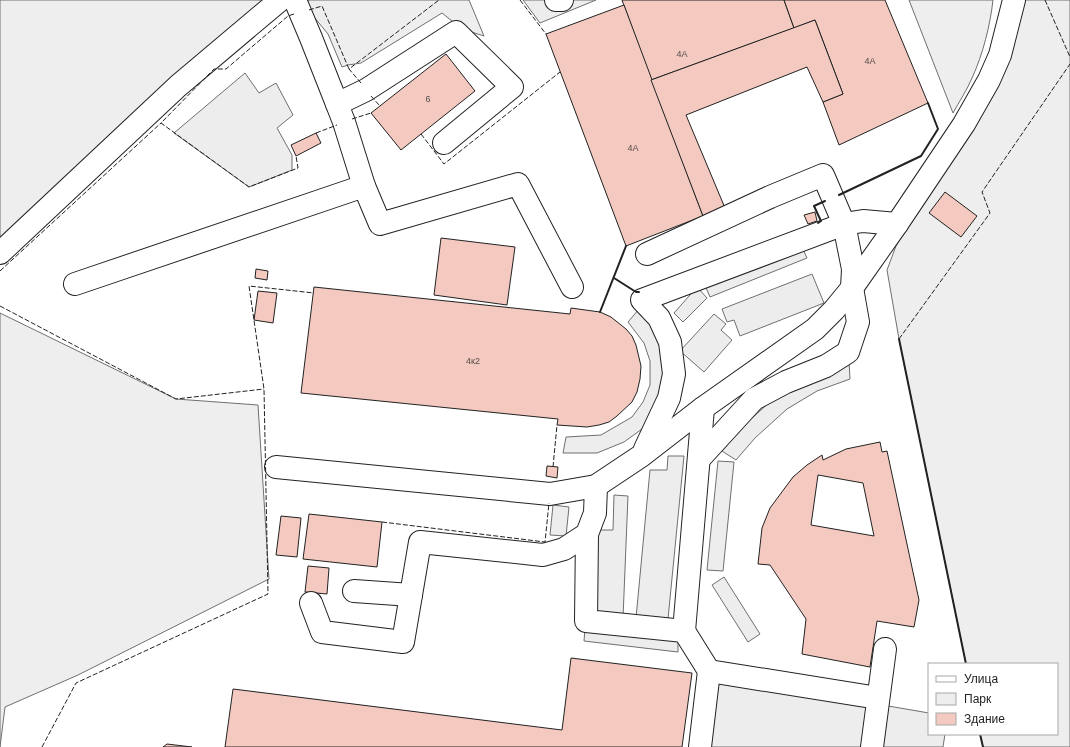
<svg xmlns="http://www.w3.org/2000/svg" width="1070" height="747" font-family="Arial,sans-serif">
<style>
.green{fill:#eee;stroke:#6f6f6f}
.parking{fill:#ededed;stroke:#6f6f6f}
.building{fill:#f3c9c0;stroke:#222;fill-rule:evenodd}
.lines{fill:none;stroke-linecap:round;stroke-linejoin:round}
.minor-casing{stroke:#222;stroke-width:24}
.minor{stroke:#fff;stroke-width:22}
.fence{stroke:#222;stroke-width:1;stroke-dasharray:5 2;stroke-linecap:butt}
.wall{stroke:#222;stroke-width:2}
.labels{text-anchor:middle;stroke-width:3;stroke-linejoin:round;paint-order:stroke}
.number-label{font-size:9px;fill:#564c4a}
</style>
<rect width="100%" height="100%" fill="#fff"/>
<g class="green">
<polygon points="0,0 280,0 0,253"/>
<polygon points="309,0 469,0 484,36 462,29 442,13 361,63 348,65 342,67 328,34 305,6"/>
<path d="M909,0H993C990,26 983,54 972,78C967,90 959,102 953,113Z"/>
<polygon points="1023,0 1070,0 1070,747 983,747 980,734 1057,734 1057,664 966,664 899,339 887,270 896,246 907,227"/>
<polygon points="0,313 176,399 258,405 269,579 78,675 5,707 0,747"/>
</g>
<g class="parking">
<polygon points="523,0 596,0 540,23"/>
<polygon points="245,73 259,93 276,83 293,115 277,128 292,155 292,170 249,187 174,133"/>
<polygon points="801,245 807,258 710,297 704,283"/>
<polygon points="812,274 824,303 740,336 734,320 727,322 722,309"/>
<polygon points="697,287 707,298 683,322 674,313"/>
<polygon points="639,309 658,331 669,368 658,410 642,429 624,442 597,453 563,453 566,437 601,435 632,417 643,402 650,385 650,361 644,343 628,322"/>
<polygon points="714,314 726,324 721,330 732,340 704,372 680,351"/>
<polygon points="849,361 850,379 817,391 787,409 755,438 736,460 722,451 742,427 771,401"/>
<polygon points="668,456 684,456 668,619 636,618 650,470 667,470"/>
<polygon points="718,461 734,462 723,571 707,570"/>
<polygon points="614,495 628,496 623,618 594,617 596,530 613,530"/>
<polygon points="553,505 569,507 566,536 550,535"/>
<polygon points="724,577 760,634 748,642 712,585"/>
<polygon points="585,629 678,638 678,652 584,641"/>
<polygon points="702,674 929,713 929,734 945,734 943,747 693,747"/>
</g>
<g class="building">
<polygon points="622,0 784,0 794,28 651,80"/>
<polygon points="784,0 885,0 928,103 839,145 823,102 843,94 815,20 794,28"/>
<polygon points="624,5 703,216 626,246 546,34"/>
<polygon points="815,20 843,94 823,102 807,67 686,115 725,208 703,216 651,80"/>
<polygon points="446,54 475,91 401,150 371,113"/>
<polygon points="316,133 321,143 296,156 291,145"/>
<polygon points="945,192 977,216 961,237 929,213"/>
<polygon points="815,212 817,221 808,224 804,215"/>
<polygon points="441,238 515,247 507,305 434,295"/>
<polygon points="256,269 268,271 267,280 255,278"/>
<polygon points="314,287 570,314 571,308 600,312 611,317 626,329 632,336 636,345 641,366 640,379 637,392 632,402 617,416 609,422 599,425 587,427 557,425 558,419 301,393"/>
<polygon points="258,291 277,293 273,323 254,320"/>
<path d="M880,442L882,452L887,451L919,600L914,627L877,621L870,667L802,654L806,619L770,565L758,564L762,528L770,508L793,477L807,465L822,455L823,460L846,449ZM818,475L863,483L874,536L811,525Z"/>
<polygon points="547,466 558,467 557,478 546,476"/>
<polygon points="309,514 382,522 377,567 303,559"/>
<polygon points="281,516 301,518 297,557 276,555"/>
<polygon points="308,566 329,568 327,594 305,592"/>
<polygon points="571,658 692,673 682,747 225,747 233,689 562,730"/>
<polygon points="167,744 192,747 163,747"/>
</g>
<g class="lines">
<g class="minor-casing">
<g id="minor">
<polyline points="295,0 311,38 337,104 366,90 456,32 512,87 444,143"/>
<polyline points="556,0 562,0"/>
<polyline points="337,104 344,122 364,186 380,224 518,184 572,287"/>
<polyline points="0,253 178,86 280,0"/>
<polyline points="647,254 770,197 823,175 844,224 863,221 897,224"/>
<polyline points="75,284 364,186"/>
<polyline points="645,449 669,398 674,374 670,342 659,318 642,300 844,224 853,269 852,288 858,322 848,352 826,366 786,382 754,399 700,458"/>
<polyline points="276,467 550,494 596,486 641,456 703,408 815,329 834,310 852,288 897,224 964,124 989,80 1000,55 1014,0"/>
<polyline points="587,534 586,621 684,631 709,671 700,747"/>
<polyline points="354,591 411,595"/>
<polyline points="311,603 322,632 403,642 420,542 543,555 564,549 587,534 595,513 596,486"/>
<polyline points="684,631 703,408"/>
<polyline points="709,671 878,698"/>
<polyline points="872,747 885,649"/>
</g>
</g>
<use href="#minor" class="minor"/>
<g class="fence">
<polyline points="520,0 546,34"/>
<polyline points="1045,0 1070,57"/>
<polyline points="309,10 322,6 349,69"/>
<polyline points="294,14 288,16 226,69 214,69 161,123 249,187 298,168 296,156"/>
<polyline points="361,83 349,69 439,0"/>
<polyline points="371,96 380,106"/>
<polyline points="352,119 371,113"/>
<polyline points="316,133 337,125"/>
<polyline points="421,134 444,164 560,72"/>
<polyline points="0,271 161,123"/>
<polyline points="0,306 176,399 264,389"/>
<polyline points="899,339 990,213 982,192 1070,64"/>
<polyline points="553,467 557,425"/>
<polyline points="382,522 545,542 549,503"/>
<polyline points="42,747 76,683 268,594 264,389 249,286 314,293"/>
</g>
<g class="wall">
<polyline points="839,195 921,156 938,129 928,103"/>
<polyline points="818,223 821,221 814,206 825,201"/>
<polyline points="614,278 636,292 639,292"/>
<polyline points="600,312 626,246"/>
<polyline points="899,339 966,664"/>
<polyline points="980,734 983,747"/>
</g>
</g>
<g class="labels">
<g class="number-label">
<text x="682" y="57">4А</text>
<text x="870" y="64">4А</text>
<text x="428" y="102">6</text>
<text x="633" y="151">4А</text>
<text x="473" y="364">4к2</text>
</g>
</g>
<rect x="928" y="663" width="130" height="72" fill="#ffffff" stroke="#a7a7a7"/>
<rect x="936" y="676" width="20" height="6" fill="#ffffff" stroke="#a7a7a7"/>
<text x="964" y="683" font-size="12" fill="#222222">Улица</text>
<rect x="936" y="693" width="20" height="12" fill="#eeeeee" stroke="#a7a7a7"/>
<text x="964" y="703" font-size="12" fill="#222222">Парк</text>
<rect x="936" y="713" width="20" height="12" fill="#f3c9c0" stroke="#a7a7a7"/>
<text x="964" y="723" font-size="12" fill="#222222">Здание</text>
</svg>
